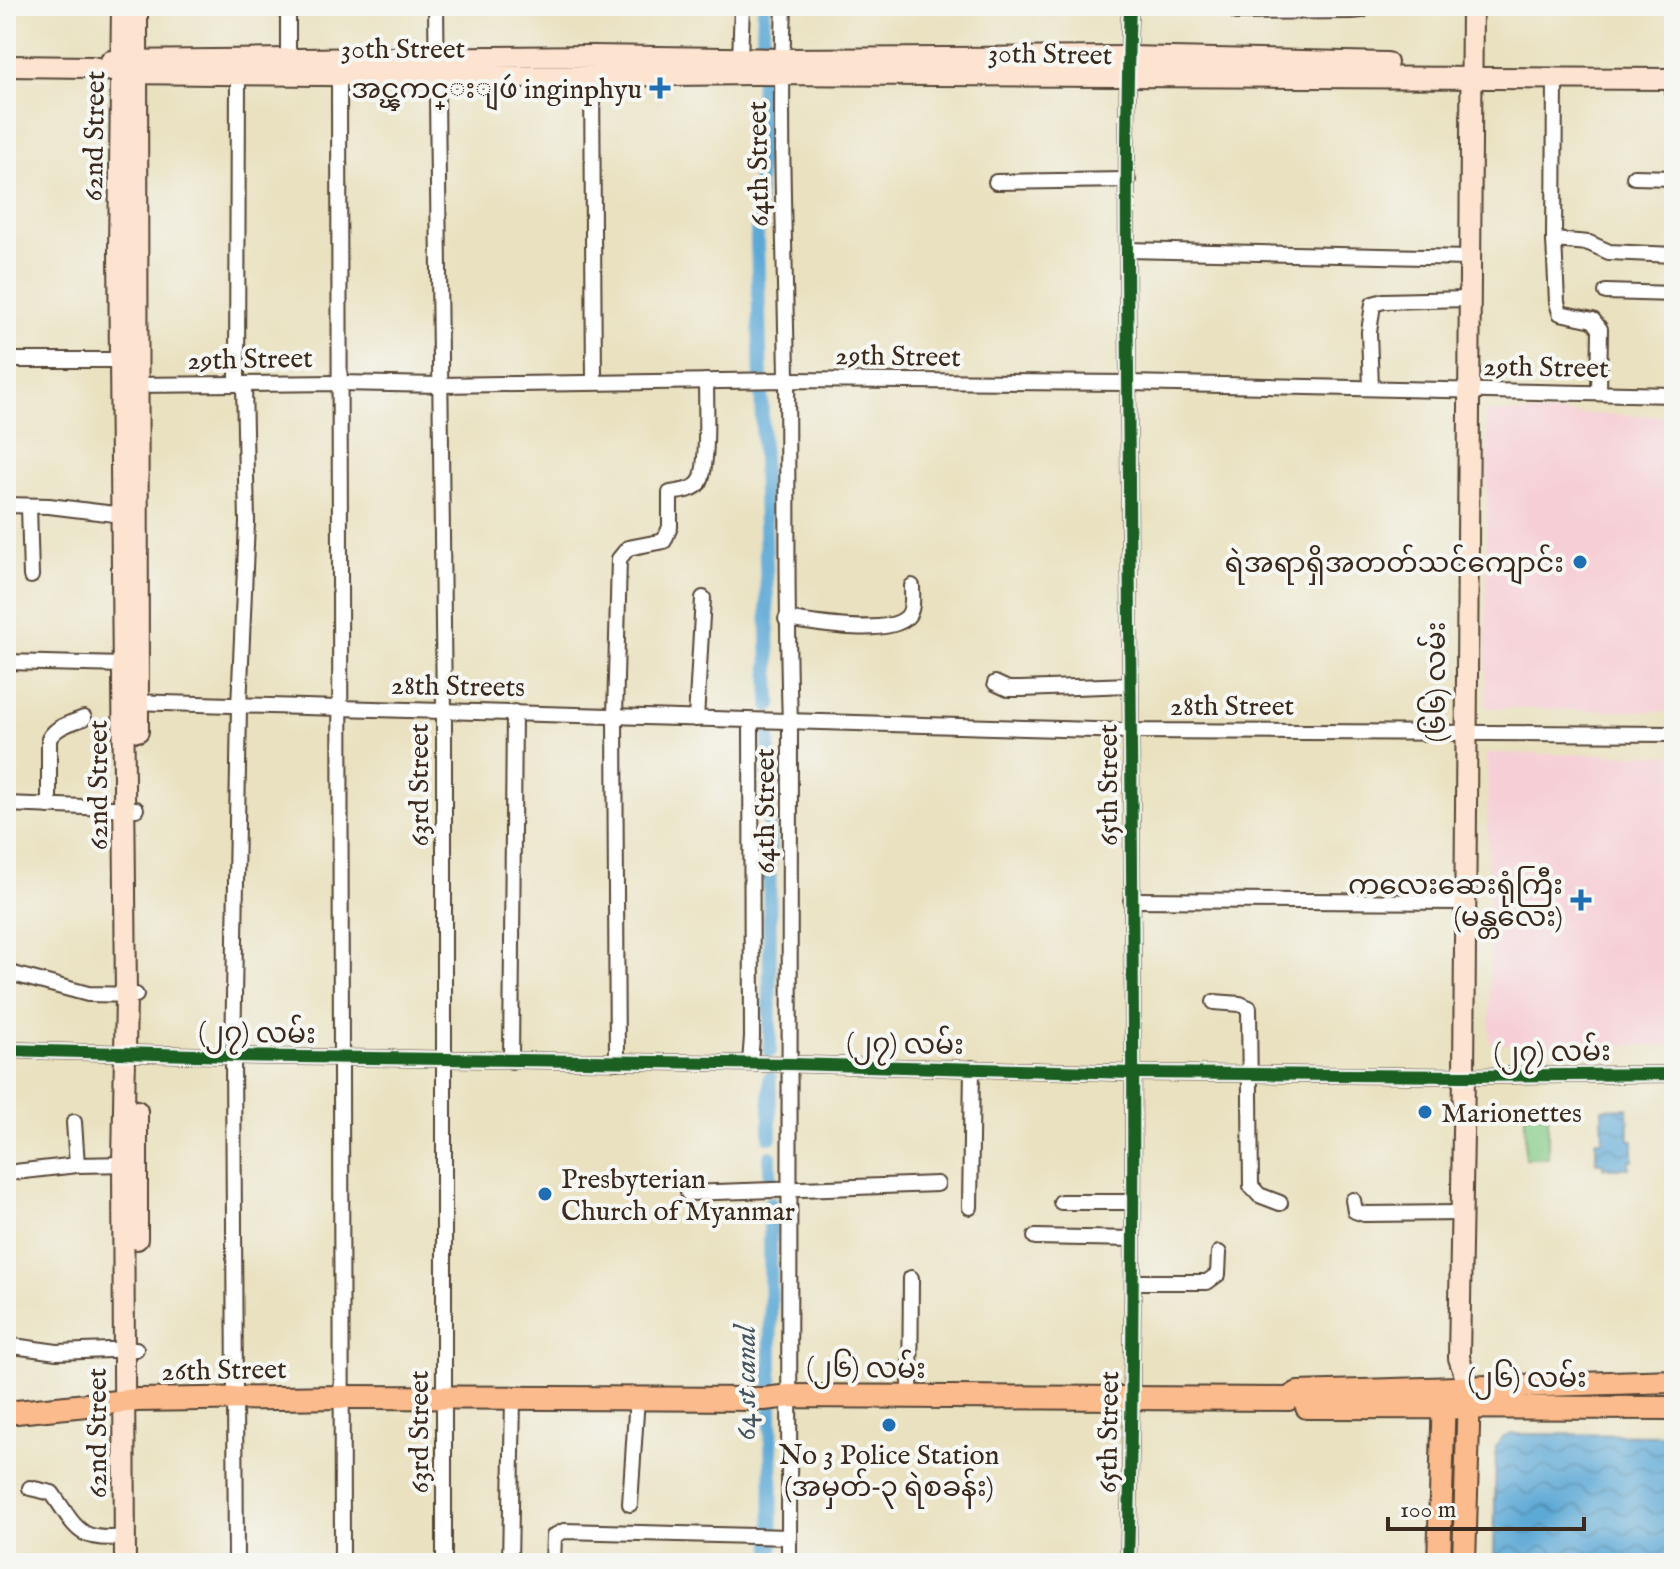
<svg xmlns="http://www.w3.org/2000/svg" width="1680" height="1569" font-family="'IM FELL English','Noto Sans Myanmar',serif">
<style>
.built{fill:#f6cfd6}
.green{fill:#81c883;stroke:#5e7950;stroke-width:2}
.water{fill:url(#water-waves);stroke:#4c6a7a;stroke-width:2}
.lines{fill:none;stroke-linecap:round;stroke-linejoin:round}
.canal{stroke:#5da9d6;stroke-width:14}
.street-casing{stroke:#554536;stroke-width:18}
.secondary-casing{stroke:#554536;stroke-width:24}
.primary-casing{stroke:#554536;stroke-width:26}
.street{stroke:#fff;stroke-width:14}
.secondary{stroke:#fde4d1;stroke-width:20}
.primary{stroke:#fbbb8d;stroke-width:22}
.cycleway-casing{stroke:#f6f6f2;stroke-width:17}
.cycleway{stroke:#1b5e20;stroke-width:12}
.poi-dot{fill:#1f6fb2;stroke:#f6f6f2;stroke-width:3}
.labels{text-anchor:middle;stroke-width:8;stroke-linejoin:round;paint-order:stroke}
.street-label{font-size:28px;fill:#3b2a1e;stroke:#f6f6f2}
.poi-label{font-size:28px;fill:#3b2a1e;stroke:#f6f6f2;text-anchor:end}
.water-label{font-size:30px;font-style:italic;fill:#47565e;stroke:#f6f6f2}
</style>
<defs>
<pattern id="water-waves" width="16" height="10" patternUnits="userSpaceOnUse" patternTransform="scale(2)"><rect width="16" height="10" fill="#5da9d6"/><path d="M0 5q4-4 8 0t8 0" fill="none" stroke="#4e8aad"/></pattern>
</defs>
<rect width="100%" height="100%" fill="#f6f6f2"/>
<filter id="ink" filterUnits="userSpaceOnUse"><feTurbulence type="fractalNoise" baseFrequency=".0125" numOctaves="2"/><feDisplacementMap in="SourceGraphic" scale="16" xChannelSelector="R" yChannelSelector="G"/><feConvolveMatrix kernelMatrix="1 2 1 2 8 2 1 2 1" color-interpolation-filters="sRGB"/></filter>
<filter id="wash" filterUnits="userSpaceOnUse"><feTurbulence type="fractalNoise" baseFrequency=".006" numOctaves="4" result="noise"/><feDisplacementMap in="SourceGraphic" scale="32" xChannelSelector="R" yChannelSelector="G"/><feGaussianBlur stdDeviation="1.8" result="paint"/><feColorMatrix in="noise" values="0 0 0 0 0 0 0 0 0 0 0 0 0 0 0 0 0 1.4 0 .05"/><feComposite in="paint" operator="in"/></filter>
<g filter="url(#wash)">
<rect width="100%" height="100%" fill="#e9e1bf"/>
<g class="built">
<polygon points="1487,412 1674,416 1674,712 1486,708"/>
<polygon points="1487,753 1674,755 1674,1046 1490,1044"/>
</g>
<rect class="green" x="1525" y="1113" width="23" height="45"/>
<g class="water">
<polygon points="1628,1108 1629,1140 1633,1140 1633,1161 1629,1161 1629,1168 1603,1168 1603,1163 1596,1163 1596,1140 1603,1140 1602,1109"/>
<polygon points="1512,1434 1674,1435 1674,1563 1494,1563 1496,1447 1502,1438"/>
</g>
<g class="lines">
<g class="canal">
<polyline points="764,6 757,241 770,706"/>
<polyline points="769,732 770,1051"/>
<polyline points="770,1137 770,1078"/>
<polyline points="770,1157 770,1178"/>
<polyline points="770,1203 772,1563"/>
</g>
</g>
</g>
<g filter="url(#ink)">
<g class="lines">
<g class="street-casing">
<g id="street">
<polyline points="288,6 288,60"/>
<polyline points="436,6 444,712 444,1563"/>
<path d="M784,6C779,129 785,253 787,376C788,491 786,606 790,722L789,1563"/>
<polyline points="1229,6 1237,12 1352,11 1362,10 1365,6"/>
<polyline points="740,59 742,6"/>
<polyline points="339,76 342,1563"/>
<polyline points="592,77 594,382"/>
<polyline points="1555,77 1554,240 1557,302 1560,313 1593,320 1600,329 1599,393"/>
<polyline points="1672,79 1674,104"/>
<polyline points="1634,177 1674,178"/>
<polyline points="996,182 1128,180"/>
<polyline points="1554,240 1589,243 1609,252 1674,255"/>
<polyline points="1127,250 1468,258"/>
<polyline points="1606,292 1674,294"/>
<polyline points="6,360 121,360"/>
<polyline points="237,384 238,73"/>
<polyline points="130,385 340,383 440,385 787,380 1128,383 1674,395"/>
<polyline points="1371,388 1369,332 1373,304 1384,301 1468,299"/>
<polyline points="6,505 49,506 131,516"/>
<polyline points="29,506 31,576"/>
<path d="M786,619C812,623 887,637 907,617C914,610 912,596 912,586"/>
<polyline points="6,662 124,665"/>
<polyline points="995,683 1008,689 1021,689 1130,685"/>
<polyline points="131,702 1130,731 1674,734"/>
<polyline points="696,719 703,598"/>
<polyline points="6,804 136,809"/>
<path d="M49,806V739C56,726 71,723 84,718"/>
<polyline points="1131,900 1464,902"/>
<polyline points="6,972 88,994 136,995"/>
<polyline points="1214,1002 1240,1004 1249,1008 1251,1186 1259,1195 1280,1203"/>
<polyline points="6,1050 233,1056 791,1064 1134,1073 1464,1076 1674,1074"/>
<polyline points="511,1061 514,712"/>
<path d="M617,1062L615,717L619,559L628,548L664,541L670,527V493C679,491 693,491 699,483C709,470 706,400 706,381"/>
<polyline points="750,1063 752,1037 751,721"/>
<polyline points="74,1122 77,1165"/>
<polyline points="6,1173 77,1165 129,1164"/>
<polyline points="688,1193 937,1184"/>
<polyline points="1353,1200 1355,1211 1364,1214 1462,1213"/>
<polyline points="1061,1202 1133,1202"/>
<polyline points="970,1207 972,1068"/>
<polyline points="1035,1237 1133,1239"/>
<polyline points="1133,1282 1207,1282 1218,1274 1219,1253"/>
<polyline points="6,1345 57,1352 136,1349"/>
<polyline points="910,1398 911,1278"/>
<path d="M30,1488L52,1493C77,1528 77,1542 125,1537"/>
<polyline points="630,1504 637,1397"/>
<polyline points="236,1563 233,1056 239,707 247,522 244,385"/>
<polyline points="510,1563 513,1397"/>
<polyline points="553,1563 554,1536 564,1531 789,1537"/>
<path d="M1128,1563C1138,1203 1131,843 1129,483C1128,324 1124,165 1130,6"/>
</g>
</g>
<g class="secondary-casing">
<g id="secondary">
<polyline points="122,6 119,251 126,996 123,1164 125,1563"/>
<polyline points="137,6 138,731"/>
<polyline points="111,61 592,56 782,59 1128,57 1387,63"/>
<polyline points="6,66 92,67 122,73 518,77 753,74 1674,79"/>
<polyline points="137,1111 137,1239"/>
<polyline points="1469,1387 1459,1358 1464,1076 1472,6"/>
</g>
</g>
<g class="primary-casing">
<g id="primary">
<polyline points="1307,1407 1674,1408"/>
<polyline points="6,1413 137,1400 341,1397 764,1399 790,1396 1288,1399 1298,1393 1674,1381"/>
<polyline points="1439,1563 1444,1393"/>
<polyline points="1464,1563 1469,1392"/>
</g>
</g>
<use href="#street" class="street"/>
<use href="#secondary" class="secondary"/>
<use href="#primary" class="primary"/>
<g class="cycleway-casing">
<g id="cycleway">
<polyline points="6,1050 233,1056 791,1064 1134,1073 1464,1076 1674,1074"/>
<path d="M1128,1563C1138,1203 1131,843 1129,483C1128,324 1124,165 1130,6"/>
</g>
</g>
<use href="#cycleway" class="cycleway"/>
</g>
</g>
<g class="poi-dot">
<path d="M656 76h8v8h8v8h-8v8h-8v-8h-8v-8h8z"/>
<circle cx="1580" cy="562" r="8"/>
<path d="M1577 888h8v8h8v8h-8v8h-8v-8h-8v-8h8z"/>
<circle cx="1425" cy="1112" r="8"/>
<circle cx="545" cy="1194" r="8"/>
<circle cx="889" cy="1425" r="8"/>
</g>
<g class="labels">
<g class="street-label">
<text x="403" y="58">30th Street</text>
<text transform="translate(1050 53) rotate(1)" y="10">30th Street</text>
<text transform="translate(93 136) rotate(-89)" y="10">62nd Street</text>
<text transform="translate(757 164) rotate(-91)" y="10">64th Street</text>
<text transform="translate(898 355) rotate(1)" y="10">29th Street</text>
<text transform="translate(250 358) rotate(-1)" y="10">29th Street</text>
<text transform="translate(1546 366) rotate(1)" y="10">29th Street</text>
<text transform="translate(1435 682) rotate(-90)" y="10">(၆၆) လမ်း</text>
<text transform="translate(458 685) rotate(1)" y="10">28th Streets</text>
<text x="1232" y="715">28th Street</text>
<text transform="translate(97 785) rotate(-90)" y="10">62nd Street</text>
<text transform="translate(418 785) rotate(-90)" y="10">63rd Street</text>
<text transform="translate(1107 785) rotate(-90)" y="10">65th Street</text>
<text transform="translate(764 811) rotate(-90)" y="10">64th Street</text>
<text transform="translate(257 1032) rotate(1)" y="10">(၂၇) လမ်း</text>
<text transform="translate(905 1043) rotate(1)" y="10">(၂၇) လမ်း</text>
<text transform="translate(1552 1051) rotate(-1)" y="10">(၂၇) လမ်း</text>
<text transform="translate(866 1367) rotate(1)" y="10">(၂၆) လမ်း</text>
<text transform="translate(224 1369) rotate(-1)" y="10">26th Street</text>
<text x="1527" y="1387">(၂၆) လမ်း</text>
<text transform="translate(418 1432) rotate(-90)" y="10">63rd Street</text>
<text transform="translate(1107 1432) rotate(-89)" y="10">65th Street</text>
<text transform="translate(96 1433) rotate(-90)" y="10">62nd Street</text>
</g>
<g class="poi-label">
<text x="642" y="98">အင္ၾကင္းျဖဴ inginphyu</text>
<text x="1564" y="572">ရဲအရာရှိအတတ်သင်ကျောင်း</text>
<text x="1563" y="894">ကလေးဆေးရုံကြီး<tspan x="1563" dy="32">(မန္တလေး)</tspan></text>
<text x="1441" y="1122" text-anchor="start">Marionettes</text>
<text x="561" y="1188" text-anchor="start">Presbyterian<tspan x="561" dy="32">Church of Myanmar</tspan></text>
<text x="889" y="1464" text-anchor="middle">No 3 Police Station<tspan x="889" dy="32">(အမှတ်−၃ ရဲစခန်း)</tspan></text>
</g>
<g class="water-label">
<text transform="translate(745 1383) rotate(-90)" y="10">64 st canal</text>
</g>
</g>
<rect width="1680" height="1569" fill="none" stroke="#f6f6f2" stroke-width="32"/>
<path d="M1388 1517v12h196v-12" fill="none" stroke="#3b2a1e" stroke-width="4"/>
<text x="1400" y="1517" font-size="24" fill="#3b2a1e" stroke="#f6f6f2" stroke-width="6" paint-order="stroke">100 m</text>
</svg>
